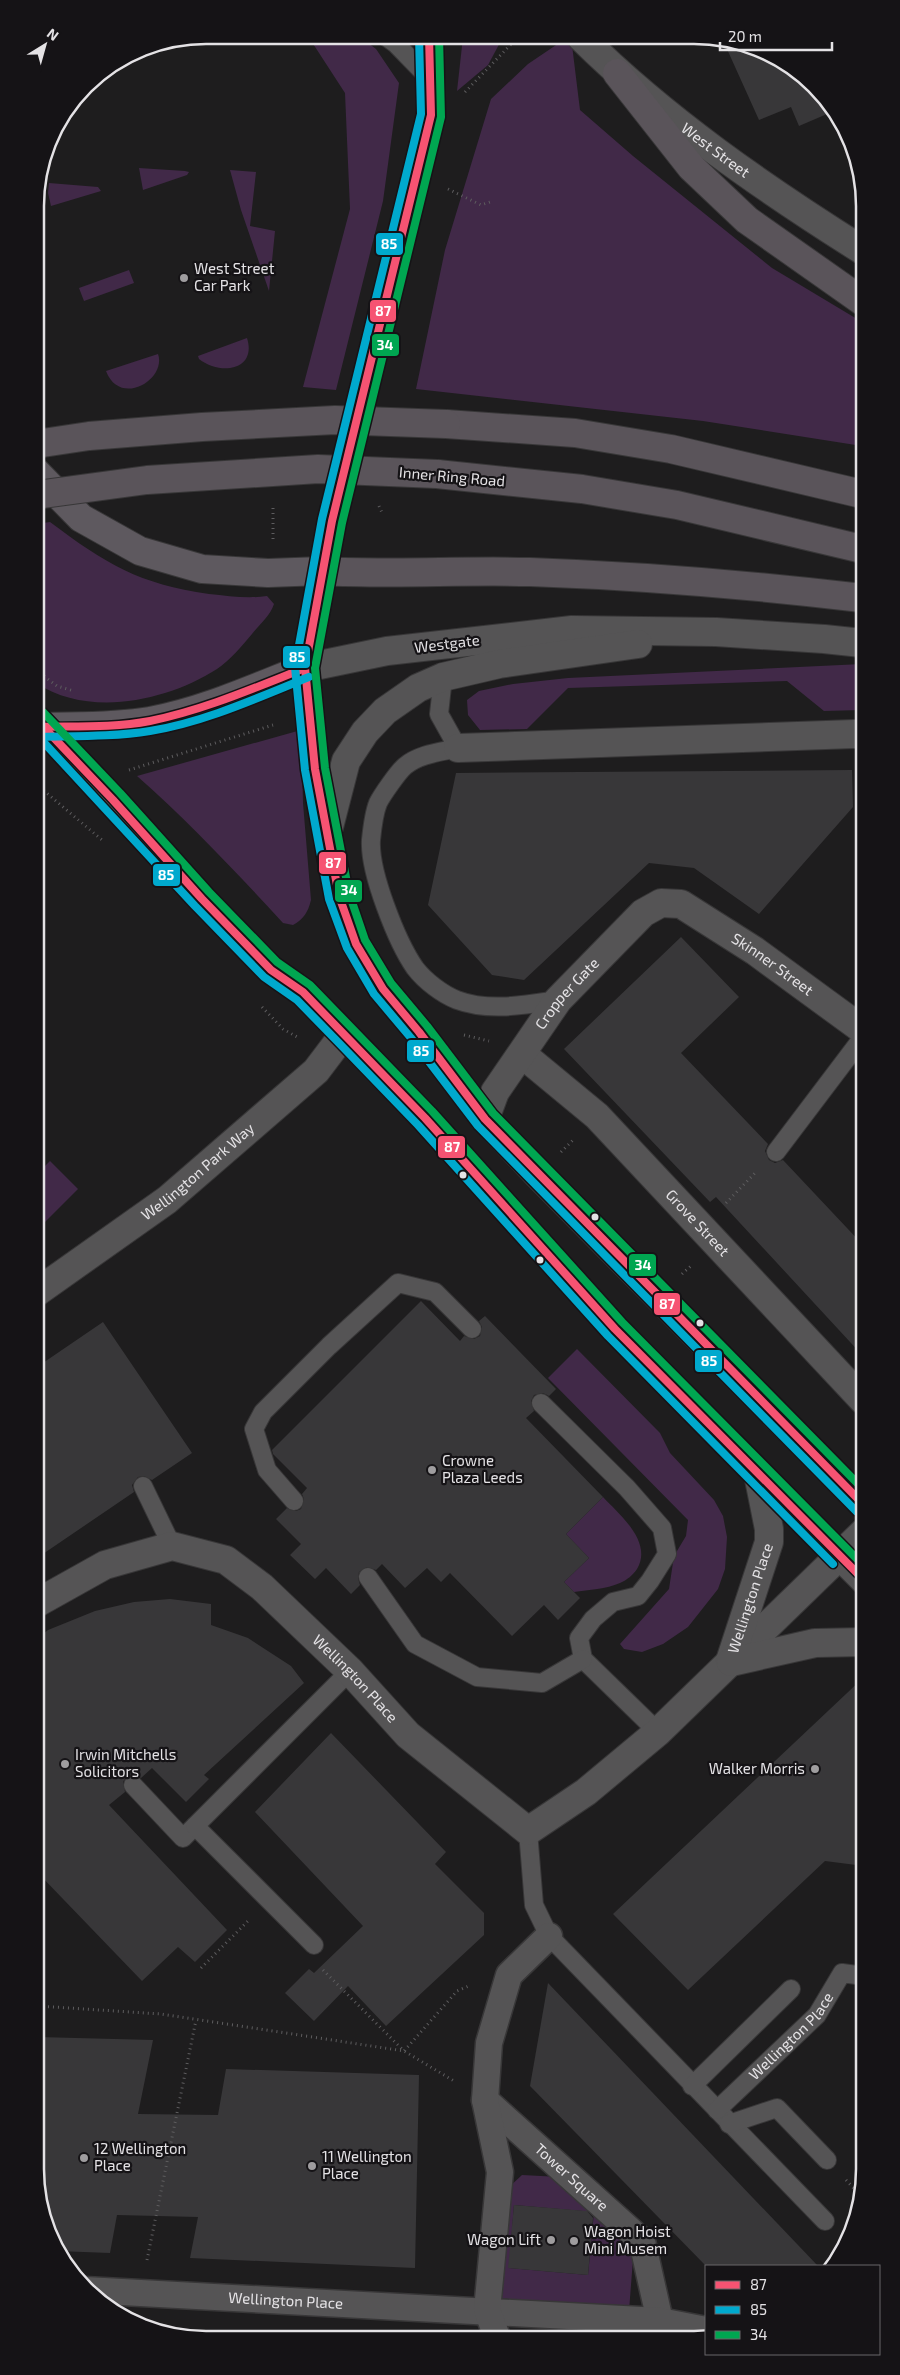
<svg xmlns="http://www.w3.org/2000/svg" width="900" height="2375" font-family="'Exo 2',sans-serif">
<style>
.green{fill:#412948;fill-rule:evenodd}
.building{fill:#383739}
.lines{fill:none;stroke-linecap:round;stroke-linejoin:round}
.service-casing{stroke:#383738;stroke-width:20}
.pedestrian-casing{stroke:#383738;stroke-width:29}
.minor-casing{stroke:#383738;stroke-width:30}
.tertiary-casing{stroke:#383738;stroke-width:30}
.primary-casing{stroke:#383738;stroke-width:30}
.trunk-casing{stroke:#383738;stroke-width:30}
.motorway-casing{stroke:#383738;stroke-width:30}
.path{stroke:#5e5d5f;stroke-width:3;stroke-dasharray:1 4;stroke-linecap:butt}
.service{stroke:#555455;stroke-width:18}
.pedestrian{stroke:#555455;stroke-width:26}
.minor{stroke:#555455;stroke-width:28}
.tertiary{stroke:#555455;stroke-width:28}
.primary{stroke:#5e595f;stroke-width:28}
.trunk{stroke:#5c565c;stroke-width:28}
.motorway{stroke:#5a545a;stroke-width:28}
.motorway-bridge-casing{stroke:#383738;stroke-width:30;stroke-linecap:butt}
.motorway-bridge{stroke:#5a545a;stroke-width:28}
.bus-1-casing{stroke:#151316;stroke-width:11}
.bus-2-casing{stroke:#151316;stroke-width:11}
.bus-3-casing{stroke:#151316;stroke-width:11}
.bus-1{stroke:#f65372;stroke-width:8}
.bus-2{stroke:#00a9ce;stroke-width:8}
.bus-3{stroke:#00a651;stroke-width:8}
.poi-dot{fill:#9f9d9f;stroke:#151316;stroke-width:2}
.bus-dot{fill:#e4e2e5;stroke:#151316;stroke-width:2}
.labels{text-anchor:middle;stroke-width:4.5;stroke-linejoin:round;paint-order:stroke}
.street-label{font-size:15px;fill:#e4e2e5;stroke:#151316}
.poi-label{font-size:15px;fill:#e4e2e5;stroke:#151316;text-anchor:start}
.rim{fill:none;stroke:#e4e2e5;stroke-width:2.5}
.line-badge{stroke:#151316;stroke-width:2}
.badge-label{font-size:14px;text-anchor:middle;font-weight:bold;fill:#fff}
</style>
<rect width="100%" height="100%" fill="#1e1d1e"/>
<g class="green">
<polygon points="308,36 359,36 376,49 399,83 383,201 336,390 303,387 350,209 345,93"/>
<polygon points="463,37 503,37 488,65 457,91"/>
<polygon points="565,39 572,45 580,110 633,156 772,268 862,322 862,446 703,421 416,389 445,250 491,99 528,64"/>
<polygon points="139,168 185,171 189,172 187,175 143,190"/>
<polygon points="230,170 256,172 250,226 275,231 269,291 241,210"/>
<polygon points="49,183 98,187 101,191 51,206 48,193"/>
<polygon points="129,270 134,283 84,301 79,288"/>
<path d="M247,338C257,370 221,376 199,359L198,356Z"/>
<path d="M158,354C167,379 120,408 106,371Z"/>
<path d="M50,522C106,564 139,584 209,594C229,596 248,599 267,596L274,604C270,616 260,624 252,634C242,646 230,660 217,669C167,701 89,718 36,683V524Z"/>
<polygon points="862,664 862,710 824,711 787,681 568,688 527,729 480,730 468,715 467,700 479,691 513,684 568,678"/>
<path d="M301,730L303,803L311,900C308,912 304,919 293,925L283,923C236,872 189,822 137,776Z"/>
<polygon points="50,1161 78,1189 37,1230 37,1174"/>
<polygon points="577,1349 660,1433 670,1453 714,1500 723,1516 727,1537 725,1569 718,1589 688,1627 663,1644 642,1652 624,1649 620,1644 669,1589 674,1556 686,1536 688,1520 548,1378"/>
<path d="M603,1497C620,1515 653,1542 637,1569C633,1575 627,1580 620,1583C606,1589 589,1590 574,1592L564,1582L589,1558L566,1534Z"/>
<path d="M522,2175L560,2177L634,2246L629,2311L499,2298L508,2188ZM514,2205L594,2212L588,2275L509,2268Z"/>
</g>
<g class="building">
<polygon points="722,38 770,53 815,85 834,111 799,126 791,107 759,120"/>
<polygon points="852,770 853,807 759,914 694,868 649,863 524,980 492,975 428,905 456,773"/>
<polygon points="681,937 739,997 681,1053 768,1144 765,1151 769,1160 775,1163 783,1160 863,1245 863,1356 716,1197 710,1202 564,1049"/>
<polygon points="421,1301 460,1341 464,1336 474,1339 480,1336 482,1327 479,1321 485,1316 556,1389 549,1396 543,1393 534,1395 531,1401 534,1411 526,1418 603,1497 566,1534 589,1558 564,1582 580,1598 558,1620 544,1605 512,1636 450,1573 441,1582 427,1568 405,1588 382,1564 376,1570 367,1567 359,1572 358,1578 360,1585 351,1594 326,1568 315,1579 290,1555 301,1544 276,1519 287,1508 296,1511 301,1509 304,1499 302,1494 307,1488 273,1454 272,1450"/>
<polygon points="103,1322 192,1453 152,1480 144,1476 138,1477 132,1485 134,1492 37,1558 37,1367"/>
<polygon points="170,1599 211,1604 211,1625 248,1638 291,1666 304,1683 204,1775 209,1779 186,1802 152,1768 141,1778 136,1775 126,1777 123,1782 125,1792 109,1805 227,1930 195,1962 178,1947 142,1981 38,1873 38,1638 48,1630 95,1611 134,1602"/>
<polygon points="864,1677 864,1866 825,1861 688,1990 613,1914"/>
<polygon points="331,1733 446,1852 435,1864 484,1913 484,1935 386,2026 348,1986 314,2021 285,1993 309,1969 314,1973 363,1926 255,1812"/>
<polygon points="548,1983 818,2266 706,2266 530,2086"/>
<polygon points="38,2037 153,2040 138,2114 218,2115 226,2069 419,2075 415,2268 190,2258 198,2217 117,2215 110,2253 57,2251 38,2202"/>
<polygon points="514,2205 587,2211 593,2218 588,2275 508,2268"/>
</g>
<g class="lines">
<g class="service-casing">
<g id="service">
<polyline points="385,36 396,44 430,79"/>
<path d="M443,677L439,714L458,748C441,752 419,754 405,766C398,772 382,795 378,803C374,813 372,830 371,840C369,872 397,942 415,968C425,981 442,994 457,1000C489,1012 525,1005 558,1000"/>
<polyline points="776,1152 863,1037"/>
<polyline points="541,1403 627,1488 662,1528 667,1554 650,1581 638,1596 613,1602 593,1619 579,1638 583,1659 658,1732"/>
<polyline points="143,1486 172,1546"/>
<polyline points="294,1501 267,1470 254,1429 263,1412 329,1346 398,1283 435,1292 472,1329"/>
<polyline points="368,1577 415,1644 477,1677 542,1683 583,1659"/>
<polyline points="133,1785 183,1838 195,1826"/>
<polyline points="528,1831 534,1905 549,1936 825,2221"/>
<polyline points="314,1945 195,1826 350,1671"/>
<polyline points="692,2086 791,1989"/>
<path id="s1" d="M717,2110L817,2015L842,1973L864,1976"/>
<polyline points="729,2124 777,2108 827,2160"/>
</g>
</g>
<g class="pedestrian-casing">
<g id="pedestrian">
<path id="s2" d="M485,2100L642,2241L660,2321"/>
<path id="s3" d="M85,2290L660,2321L706,2330"/>
<polyline points="497,2337 487,2310 500,2172 485,2100 489,2043 509,1975 549,1936"/>
</g>
</g>
<g class="minor-casing">
<g id="minor">
<polyline points="458,748 854,734"/>
<path id="s4" d="M522,1054L597,1116L863,1400"/>
<path id="s5" d="M485,1119L495,1092L558,1000L643,913L661,903L681,904L755,951L863,1030"/>
<path id="s6" d="M37,1292L167,1200L316,1071L344,1034"/>
<path id="s7" d="M37,1603L105,1565L172,1546L226,1560L262,1587L350,1671L408,1735L528,1831L586,1792L658,1732L864,1532"/>
<path id="s8" d="M730,1661L769,1542V1529L758,1474"/>
<polyline points="731,1662 815,1643 864,1642"/>
</g>
</g>
<g class="tertiary-casing">
<g id="tertiary">
<path id="s9" d="M581,37C665,120 762,187 862,250"/>
<polyline points="862,643 824,639 716,632 572,630 387,651 305,668 315,769 339,896 356,944 383,989 419,1032 485,1119 538,1175 864,1505"/>
<polyline points="43,727 113,800 202,899 271,970 303,992 425,1118 615,1329 864,1580"/>
<polyline points="329,827 346,761 365,732 385,711 418,688 443,677 499,664 638,644"/>
</g>
</g>
<g class="primary-casing">
<g id="primary">
<polyline points="36,472 81,518 140,551 202,569 268,573 322,571"/>
<path d="M36,719L43,727C78,726 115,727 150,721C204,711 254,688 305,668L332,521L431,115L429,36"/>
</g>
</g>
<g class="trunk-casing">
<polyline id="trunk" points="36,727 43,727"/>
</g>
<g class="motorway-casing">
<g id="motorway">
<polyline points="617,73 691,167 747,220 862,301"/>
<polyline points="446,424 575,433 671,449 862,494"/>
<polyline points="437,474 582,489 677,505 862,549"/>
<path d="M322,571C391,575 461,570 530,572C642,576 752,585 862,598"/>
</g>
</g>
<g class="path">
<polyline points="465,92 518,37"/>
<polyline points="448,189 481,205 490,202"/>
<polyline points="379,506 383,515"/>
<polyline points="273,539 273,506"/>
<polyline points="36,670 57,686 74,691"/>
<polyline points="129,770 273,725"/>
<polyline points="36,784 102,840"/>
<polyline points="262,1007 283,1029 299,1038"/>
<polyline points="464,1035 489,1041"/>
<polyline points="561,1152 573,1140"/>
<polyline points="726,1203 756,1172"/>
<polyline points="682,1274 692,1265"/>
<polyline points="201,1968 249,1920"/>
<polyline points="323,1970 404,2051 457,1991 471,1985"/>
<polyline points="38,2006 161,2014 404,2051 454,2081"/>
<polyline points="846,2180 861,2196"/>
<polyline points="147,2260 196,2020"/>
</g>
<use href="#service" class="service"/>
<use href="#pedestrian" class="pedestrian"/>
<use href="#minor" class="minor"/>
<use href="#tertiary" class="tertiary"/>
<use href="#primary" class="primary"/>
<use href="#trunk" class="trunk"/>
<use href="#motorway" class="motorway"/>
<g class="motorway-bridge-casing">
<g id="motorway-bridge">
<polyline points="36,444 89,436 202,427 335,420 446,424"/>
<polyline points="36,495 147,480 318,469 437,474"/>
</g>
</g>
<use href="#motorway-bridge" class="motorway-bridge"/>
<g class="bus-1-casing">
<g id="bus-1">
<polyline points="429,36 431,115 332,521 305,668 315,769 339,896 356,944 383,989 419,1032 485,1119 864,1505"/>
<polyline points="36,719 113,800 202,899 271,970 303,992 425,1118 615,1329 864,1580"/>
<path d="M36,727C74,726 113,728 150,721C204,710 254,688 305,668"/>
</g>
</g>
<g class="bus-2-casing">
<g id="bus-2">
<polyline points="419,36 421,114 322,519 295,667 305,770 329,899 347,948 374,994 411,1038 478,1126 857,1512"/>
<polyline points="36,734 195,906 264,977 297,1000 337,1041 418,1125 608,1336 833,1564"/>
<path d="M36,737C74,736 113,737 150,731C205,722 257,698 309,677"/>
</g>
</g>
<g class="bus-3-casing">
<g id="bus-3">
<polyline points="439,36 441,117 342,523 315,668 325,768 349,893 365,940 391,983 427,1026 493,1113 864,1490"/>
<polyline points="43,712 120,793 209,892 277,962 310,985 432,1111 622,1322 864,1566"/>
</g>
</g>
<use href="#bus-1" class="bus-1"/>
<use href="#bus-2" class="bus-2"/>
<use href="#bus-3" class="bus-3"/>
</g>
<g class="poi-dot">
<circle cx="184" cy="278" r="5"/>
<circle cx="432" cy="1470" r="5"/>
<circle cx="65" cy="1764" r="5"/>
<circle cx="815" cy="1769" r="5"/>
<circle cx="84" cy="2158" r="5"/>
<circle cx="312" cy="2166" r="5"/>
<circle cx="551" cy="2240" r="5"/>
<circle cx="574" cy="2241" r="5"/>
</g>
<g class="bus-dot">
<circle cx="463" cy="1175" r="4.5"/>
<circle cx="595" cy="1217" r="4.5"/>
<circle cx="540" cy="1260" r="4.5"/>
<circle cx="700" cy="1323" r="4.5"/>
</g>
<g class="labels">
<g class="street-label">
<text dy="5" stroke="none"><textPath href="#s9" startOffset="176">West Street</textPath></text>
<text transform="translate(452 477) rotate(5)" y="5">Inner Ring Road</text>
<text transform="translate(447 644) rotate(-7)" y="5">Westgate</text>
<text dy="5" stroke="none"><textPath href="#s5" startOffset="412">Skinner Street</textPath></text>
<text dy="5" stroke="none"><textPath href="#s5" startOffset="151">Cropper Gate</textPath></text>
<text dy="5" stroke="none"><textPath href="#s6" startOffset="201">Wellington Park Way</textPath></text>
<text dy="5" stroke="none"><textPath href="#s4" startOffset="244">Grove Street</textPath></text>
<text dy="5" stroke="none"><textPath href="#s8" startOffset="66">Wellington Place</textPath></text>
<text dy="5" stroke="none"><textPath href="#s7" startOffset="379">Wellington Place</textPath></text>
<text dy="5" stroke="none"><textPath href="#s1" startOffset="105">Wellington Place</textPath></text>
<text dy="5" stroke="none"><textPath href="#s2" startOffset="116">Tower Square</textPath></text>
<text dy="5" stroke="none"><textPath href="#s3" startOffset="201">Wellington Place</textPath></text>
</g>
<g class="poi-label">
<text x="194" y="274">West Street<tspan x="194" dy="17">Car Park</tspan></text>
<text x="442" y="1466">Crowne<tspan x="442" dy="17">Plaza Leeds</tspan></text>
<text x="75" y="1760">Irwin Mitchells<tspan x="75" dy="17">Solicitors</tspan></text>
<text x="805" y="1774" text-anchor="end">Walker Morris</text>
<text x="94" y="2154">12 Wellington<tspan x="94" dy="17">Place</tspan></text>
<text x="322" y="2162">11 Wellington<tspan x="322" dy="17">Place</tspan></text>
<text x="584" y="2237">Wagon Hoist<tspan x="584" dy="17">Mini Musem</tspan></text>
<text x="541" y="2245" text-anchor="end">Wagon Lift</text>
</g>
</g>
<path d="M0 0H900V2375H0ZM206 44H694A162 162 0 0 1 856 206V2169A162 162 0 0 1 694 2331H206A162 162 0 0 1 44 2169V206A162 162 0 0 1 206 44Z" fill="#151316" fill-rule="evenodd"/>
<path class="rim" d="M206 44H694A162 162 0 0 1 856 206V2169A162 162 0 0 1 694 2331H206A162 162 0 0 1 44 2169V206A162 162 0 0 1 206 44Z"/>
<g class="line-badge">
<rect x="375" y="232" width="29" height="24" rx="5" fill="#00a9ce"/>
<rect x="369" y="299" width="28" height="24" rx="5" fill="#f65372"/>
<rect x="371" y="333" width="29" height="24" rx="5" fill="#00a651"/>
<rect x="282" y="645" width="29" height="24" rx="5" fill="#00a9ce"/>
<rect x="318" y="851" width="29" height="24" rx="5" fill="#f65372"/>
<rect x="152" y="863" width="29" height="24" rx="5" fill="#00a9ce"/>
<rect x="334" y="879" width="29" height="24" rx="5" fill="#00a651"/>
<rect x="406" y="1039" width="29" height="24" rx="5" fill="#00a9ce"/>
<rect x="437" y="1135" width="29" height="24" rx="5" fill="#f65372"/>
<rect x="628" y="1253" width="29" height="24" rx="5" fill="#00a651"/>
<rect x="653" y="1292" width="28" height="24" rx="5" fill="#f65372"/>
<rect x="694" y="1349" width="29" height="24" rx="5" fill="#00a9ce"/>
</g>
<g class="badge-label">
<text x="389" y="249">85</text>
<text x="383" y="316">87</text>
<text x="385" y="350">34</text>
<text x="297" y="662">85</text>
<text x="333" y="868">87</text>
<text x="166" y="880">85</text>
<text x="349" y="895">34</text>
<text x="421" y="1056">85</text>
<text x="452" y="1152">87</text>
<text x="643" y="1270">34</text>
<text x="667" y="1309">87</text>
<text x="709" y="1366">85</text>
</g>
<rect x="705" y="2265" width="175" height="90" fill="#151316" stroke="#686669"/>
<rect x="715" y="2281" width="25" height="8" fill="#f65372" stroke="#686669"/>
<text x="750" y="2290" font-size="15" fill="#e4e2e5">87</text>
<rect x="715" y="2306" width="25" height="8" fill="#00a9ce" stroke="#686669"/>
<text x="750" y="2315" font-size="15" fill="#e4e2e5">85</text>
<rect x="715" y="2331" width="25" height="8" fill="#00a651" stroke="#686669"/>
<text x="750" y="2340" font-size="15" fill="#e4e2e5">34</text>
<g transform="translate(45 45) rotate(37)" stroke="#151316" stroke-width="4" paint-order="stroke">
<path d="M0-4L9 19L0 12L-9 19Z" fill="#e4e2e5"/>
<text y="-8" font-size="14" font-weight="bold" text-anchor="middle" fill="#e4e2e5">N</text>
</g>
<path d="M720 42v8h112v-8" fill="none" stroke="#e4e2e5" stroke-width="2.5"/>
<text x="728" y="42" font-size="15" fill="#e4e2e5" stroke="#151316" stroke-width="4" paint-order="stroke">20 m</text>
</svg>
